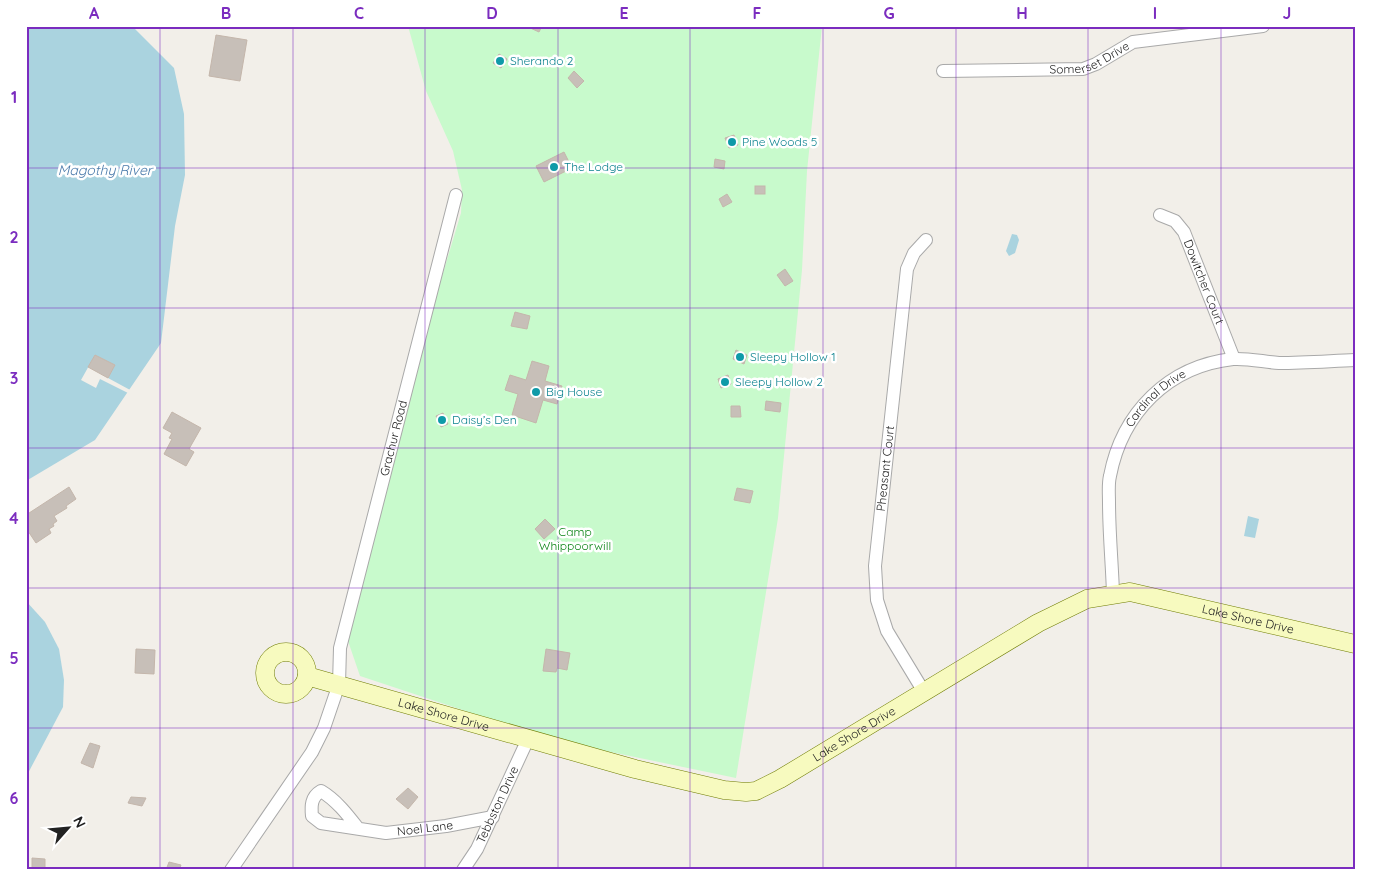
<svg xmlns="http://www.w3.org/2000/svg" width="1381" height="896" font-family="Quicksand,sans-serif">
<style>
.park{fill:#c8facc}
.water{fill:#aad3df}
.pier{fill:#f2efe9}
.building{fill:#c7bfb8;stroke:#c4b6ab}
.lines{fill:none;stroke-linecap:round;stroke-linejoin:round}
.street-casing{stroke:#a9a9a9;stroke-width:14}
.secondary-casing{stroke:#707d05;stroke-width:19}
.street{stroke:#fff;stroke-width:12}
.secondary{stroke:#f7fabf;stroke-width:18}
.grid{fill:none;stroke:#7b2cbf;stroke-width:1;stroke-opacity:0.55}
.culture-dot{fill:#0f9aa8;stroke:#fff;stroke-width:2}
.labels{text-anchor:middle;stroke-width:5;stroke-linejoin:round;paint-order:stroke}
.street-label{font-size:12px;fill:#222;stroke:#fff}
.culture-label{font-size:12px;fill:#0d838f;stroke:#fff;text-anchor:start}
.park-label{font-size:12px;fill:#0c8416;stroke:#fff}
.water-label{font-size:14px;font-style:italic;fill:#4a7aab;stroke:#fff}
.neatline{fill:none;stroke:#7b2cbf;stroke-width:2}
.grid-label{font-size:16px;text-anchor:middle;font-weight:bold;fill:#7b2cbf}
</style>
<rect width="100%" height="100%" fill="#f2efe9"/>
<polygon class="park" points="408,26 822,26 807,171 802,270 778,518 736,778 553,740 360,676 348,641 437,293 461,213 462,190 453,151 426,91"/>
<g class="water">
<polygon points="26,26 132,26 174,68 184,114 185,175 175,226 161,343 95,440 26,481"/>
<polygon points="1012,234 1017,235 1019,240 1015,253 1009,256 1006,251"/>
<polygon points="1248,516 1259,519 1255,538 1244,536"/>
<polygon points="26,601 45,622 59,649 64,680 63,707 26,777"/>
</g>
<polygon class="pier" points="95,355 115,365 108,378 132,391 130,394 100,379 96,388 81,380"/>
<g class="building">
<polygon points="526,26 542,26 539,32"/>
<polygon points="216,35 247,40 240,81 209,76"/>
<polygon points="499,54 507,59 501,68 493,63"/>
<polygon points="574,71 584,81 577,88 568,78"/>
<polygon points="734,135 738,145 729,148 725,138"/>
<polygon points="564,152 572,168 544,182 536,166"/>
<polygon points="715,159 725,161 724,169 714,167"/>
<rect x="755" y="186" width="10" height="8"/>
<polygon points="727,194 732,202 723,207 719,199"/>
<polygon points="785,269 793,281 785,286 777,275"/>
<polygon points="515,312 530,316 527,329 511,326"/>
<polygon points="736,350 747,355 744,364 733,359"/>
<polygon points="95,355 115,365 108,378 88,367"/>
<polygon points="532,361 549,366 545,381 562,386 557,404 543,400 536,423 512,415 518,394 505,390 510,375 526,380"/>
<polygon points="728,375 731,384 721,388 718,379"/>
<polygon points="766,401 781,403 780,412 765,410"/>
<polygon points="731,406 740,406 741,417 731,417"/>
<polygon points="172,412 201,428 189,449 194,452 186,466 164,454 172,439 169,438 172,433 163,428"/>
<polygon points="443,413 448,424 441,427 436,416"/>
<polygon points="69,487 76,499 66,506 67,508 54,516 57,521 53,524 54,526 49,529 51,533 36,543 26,528 26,515"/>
<polygon points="737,488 753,491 750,503 734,500"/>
<polygon points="545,519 555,529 544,539 535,529"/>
<polygon points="136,649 155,650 154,674 135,673"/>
<polygon points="546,649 570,653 567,670 557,668 556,672 543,671"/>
<polygon points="90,743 100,746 93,768 81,763"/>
<polygon points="408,788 418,797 408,809 396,799"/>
<polygon points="131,797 146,798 142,806 128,803"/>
<polygon points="32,858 45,859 45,870 32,870"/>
<polygon points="169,862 181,865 179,870 166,870"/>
</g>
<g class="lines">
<g class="street-casing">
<g id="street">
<path id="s1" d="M943,71L1083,69L1096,64L1133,42L1263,26"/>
<path id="s2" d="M1160,215L1175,221L1184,232L1234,359"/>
<path id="s3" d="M1113,593C1112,563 1109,533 1109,502C1109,494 1108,484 1110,476C1122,413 1168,366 1233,359C1248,358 1264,362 1279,363C1304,363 1330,361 1355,360"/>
<path id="s4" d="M924,692L887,631L877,600L875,566L907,269L914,253L926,240"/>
<path id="s5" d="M357,827C347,814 336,800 321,791C311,797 311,806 312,816L321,823L386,833L446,826L493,817"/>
<path id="s6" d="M231,870L312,752L324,728L339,684L340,648L456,195"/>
<path id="s7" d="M463,870L477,849L528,739"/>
</g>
</g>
<g class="secondary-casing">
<g id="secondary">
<circle cx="286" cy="673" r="21"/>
<path id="s8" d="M307,676L635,769L724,790L746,792L756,791L780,779L1038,623L1087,599L1130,592L1355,644"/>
</g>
</g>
<use href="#street" class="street"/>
<use href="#secondary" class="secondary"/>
</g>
<path class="grid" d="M160,26V870M293,26V870M425,26V870M558,26V870M690,26V870M823,26V870M956,26V870M1088,26V870M1221,26V870M26,168H1355M26,308H1355M26,448H1355M26,588H1355M26,728H1355"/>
<g class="culture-dot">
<circle cx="500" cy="61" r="5"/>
<circle cx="732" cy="142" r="5"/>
<circle cx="554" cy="167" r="5"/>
<circle cx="740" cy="357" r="5"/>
<circle cx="725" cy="382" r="5"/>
<circle cx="536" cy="392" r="5"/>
<circle cx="442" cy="420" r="5"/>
</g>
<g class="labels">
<g class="street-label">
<text dy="4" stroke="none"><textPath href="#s1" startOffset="149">Somerset Drive</textPath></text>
<text dy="4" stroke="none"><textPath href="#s2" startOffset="84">Dowitcher Court</textPath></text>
<text dy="4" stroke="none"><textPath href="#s3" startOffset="210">Cardinal Drive</textPath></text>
<text dy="4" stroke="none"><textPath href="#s6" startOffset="469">Grachur Road</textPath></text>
<text dy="4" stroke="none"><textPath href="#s4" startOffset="236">Pheasant Court</textPath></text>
<text dy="4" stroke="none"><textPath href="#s8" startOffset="1012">Lake Shore Drive</textPath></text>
<text dy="4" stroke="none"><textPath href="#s8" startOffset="142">Lake Shore Drive</textPath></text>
<text dy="4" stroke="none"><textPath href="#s8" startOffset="578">Lake Shore Drive</textPath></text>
<text dy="4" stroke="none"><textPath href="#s7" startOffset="74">Tebbston Drive</textPath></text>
<text dy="4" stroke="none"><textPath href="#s5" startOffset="196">Noel Lane</textPath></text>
</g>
<g class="culture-label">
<text x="510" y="65">Sherando 2</text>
<text x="742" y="146">Pine Woods 5</text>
<text x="564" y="171">The Lodge</text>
<text x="750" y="361">Sleepy Hollow 1</text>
<text x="735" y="386">Sleepy Hollow 2</text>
<text x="546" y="396">Big House</text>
<text x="452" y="424">Daisy’s Den</text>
</g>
<g class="park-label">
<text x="575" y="536">Camp<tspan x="575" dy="14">Whippoorwill</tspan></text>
</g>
<g class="water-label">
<text x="105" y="175">Magothy River</text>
</g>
</g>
<rect width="1381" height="896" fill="none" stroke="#ffffff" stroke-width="55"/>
<g transform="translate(68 828) rotate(63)" stroke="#ffffff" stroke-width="4" paint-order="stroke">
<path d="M0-4L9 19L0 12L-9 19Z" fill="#222222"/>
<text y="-8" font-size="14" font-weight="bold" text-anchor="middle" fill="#222222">N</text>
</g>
<rect x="28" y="28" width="1326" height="840" class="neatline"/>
<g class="grid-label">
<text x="94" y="19">A</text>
<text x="226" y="19">B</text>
<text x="359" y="19">C</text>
<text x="492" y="19">D</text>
<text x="624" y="19">E</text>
<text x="757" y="19">F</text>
<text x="889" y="19">G</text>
<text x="1022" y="19">H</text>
<text x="1155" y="19">I</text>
<text x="1287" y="19">J</text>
<text x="14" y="103">1</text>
<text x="14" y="243">2</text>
<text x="14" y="384">3</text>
<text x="14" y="524">4</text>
<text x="14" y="664">5</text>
<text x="14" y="804">6</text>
</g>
</svg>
